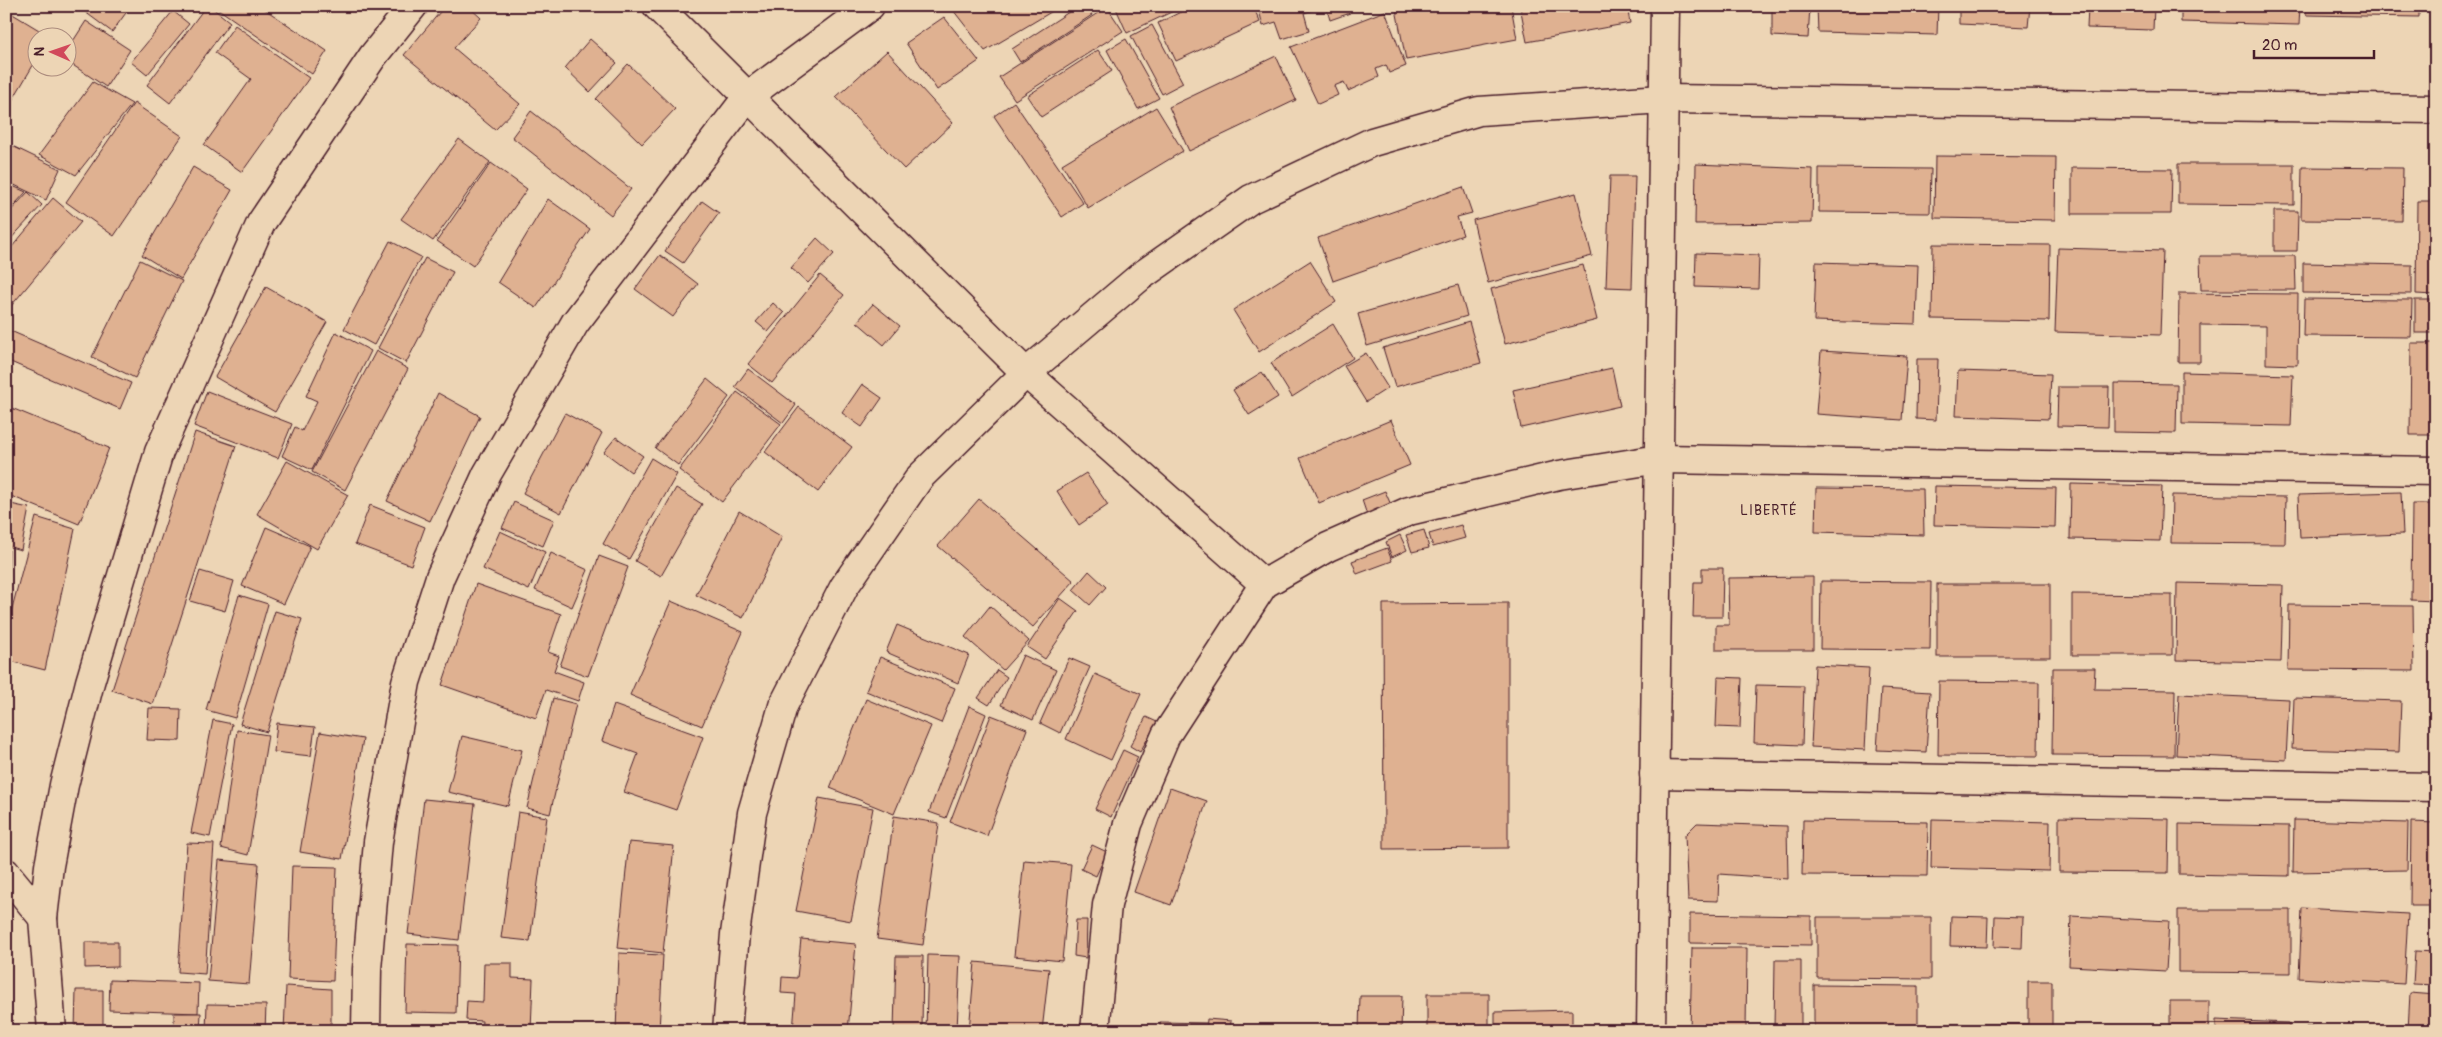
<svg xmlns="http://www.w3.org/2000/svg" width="2442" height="1037" font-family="Pangolin,sans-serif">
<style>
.building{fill:#dfb191;stroke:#4a1f2b}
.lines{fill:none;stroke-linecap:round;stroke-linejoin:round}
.minor-casing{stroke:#4a1f2b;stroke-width:31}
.minor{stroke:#edd5b5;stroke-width:28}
.labels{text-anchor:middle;stroke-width:4;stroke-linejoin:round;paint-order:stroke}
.neighbourhood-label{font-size:14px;letter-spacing:1px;fill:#4a1f2b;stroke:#edd5b5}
</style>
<rect width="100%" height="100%" fill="#edd5b5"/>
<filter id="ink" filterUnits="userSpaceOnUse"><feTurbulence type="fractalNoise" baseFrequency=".02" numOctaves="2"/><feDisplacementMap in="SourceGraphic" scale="10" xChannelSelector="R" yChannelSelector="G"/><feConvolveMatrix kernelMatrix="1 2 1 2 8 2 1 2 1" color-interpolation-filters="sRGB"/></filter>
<g filter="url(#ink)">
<g class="building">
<polygon points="77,6 131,6 112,32"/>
<polygon points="206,6 210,6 230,22 170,103 147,85"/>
<polygon points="214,6 260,6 327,51 312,74"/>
<polygon points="445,6 468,6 481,18 454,48 520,104 495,130 404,55"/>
<polygon points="958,6 1061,6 985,51 953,10"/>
<polygon points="1078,6 1086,6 1092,15 1020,62 1012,49"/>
<polygon points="1115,6 1184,6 1127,33"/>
<polygon points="1193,6 1253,6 1260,22 1176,61 1158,23"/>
<polygon points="1258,6 1325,6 1304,13 1309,31 1282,39 1276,22 1263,26"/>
<polygon points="1326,6 1348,6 1350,13 1330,20"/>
<polygon points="1412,6 1511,6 1517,39 1406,60 1396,9"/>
<polygon points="1520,6 1627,6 1630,23 1527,42"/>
<polygon points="1772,6 1810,6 1808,38 1772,36"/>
<polygon points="1817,6 1938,6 1937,35 1818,32"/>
<polygon points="1959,6 2030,6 2028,27 1959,24"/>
<polygon points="2088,6 2154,6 2153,30 2087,28"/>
<polygon points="2181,6 2300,6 2299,25 2181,22"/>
<polygon points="2306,6 2419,6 2419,17 2306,15"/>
<polygon points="1107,7 1123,31 1015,100 999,77"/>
<polygon points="6,10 49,36 38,38 38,57 6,111"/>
<polygon points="173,11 189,24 147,75 131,62"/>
<polygon points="1385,11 1406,66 1389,73 1386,65 1376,69 1379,77 1348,91 1344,82 1334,86 1338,95 1318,104 1291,47"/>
<polygon points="944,17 979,61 937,90 906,43"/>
<polygon points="86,21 130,50 106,87 68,62 68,49"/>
<polygon points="235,25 309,78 242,172 204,145 251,79 215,53"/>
<polygon points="1152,25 1183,83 1162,94 1131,36"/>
<polygon points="590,39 617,63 590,92 565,68"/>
<polygon points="1126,39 1159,98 1138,109 1107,50"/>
<polygon points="1098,50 1112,71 1041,117 1027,96"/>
<polygon points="887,51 953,123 904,169 836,97"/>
<polygon points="1276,56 1296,100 1189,151 1169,107"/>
<polygon points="628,64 675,109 642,144 596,99"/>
<polygon points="93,82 132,104 76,175 39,155"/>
<polygon points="1014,102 1083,203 1062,217 994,116"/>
<polygon points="134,103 182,136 114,236 66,202"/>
<polygon points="1156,107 1183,151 1088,208 1062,164"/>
<polygon points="531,111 631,189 611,215 512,137"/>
<polygon points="459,139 490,162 433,241 401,219"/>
<polygon points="6,143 60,169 46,200 6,181"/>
<polygon points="1935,156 2056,157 2055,220 1934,218"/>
<polygon points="491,163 527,189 473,266 437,241"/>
<polygon points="1696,164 1813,169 1812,223 1695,224"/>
<polygon points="2178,164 2294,164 2294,205 2178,204"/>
<polygon points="193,167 232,190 181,279 142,255"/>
<polygon points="2302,167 2403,168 2402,221 2301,220"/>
<polygon points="1819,168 1931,169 1930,213 1819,212"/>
<polygon points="2072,168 2172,169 2171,214 2072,214"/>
<polygon points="1610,176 1635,176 1632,288 1606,287"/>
<polygon points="6,183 26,192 6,214"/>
<polygon points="1463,187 1472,213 1457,217 1463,235 1333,281 1318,238"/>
<polygon points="28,192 42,205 6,244 6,216"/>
<polygon points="1576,193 1592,256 1488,283 1473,220"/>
<polygon points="53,198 81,222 6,312 6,254"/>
<polygon points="548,199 590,229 536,308 498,282"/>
<polygon points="702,201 719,213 683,263 665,251"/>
<polygon points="2417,201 2436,201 2436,295 2416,294"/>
<polygon points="2274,211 2298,211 2297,251 2274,251"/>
<polygon points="817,238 834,254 808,283 791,268"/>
<polygon points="390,241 421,257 374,345 344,329"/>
<polygon points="1933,244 2050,245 2049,321 1932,319"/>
<polygon points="2058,248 2163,251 2160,335 2055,332"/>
<polygon points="1696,253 1759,255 1758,289 1695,287"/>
<polygon points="660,255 698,284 673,317 635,289"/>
<polygon points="2200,256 2295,256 2296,290 2201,290"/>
<polygon points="425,258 453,272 406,363 378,348"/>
<polygon points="140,260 182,281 135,378 92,357"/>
<polygon points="1310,261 1336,302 1259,352 1233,310"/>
<polygon points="1816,262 1918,265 1916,324 1814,321"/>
<polygon points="2303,263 2412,265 2412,294 2303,293"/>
<polygon points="1583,265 1597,320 1505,344 1491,289"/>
<polygon points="820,275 844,295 772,383 748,364"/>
<polygon points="1458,285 1467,316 1367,346 1358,314"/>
<polygon points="266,287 327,322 275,412 215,377"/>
<polygon points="2179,293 2298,294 2297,365 2266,364 2266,326 2200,325 2200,362 2178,362"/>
<polygon points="2304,299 2412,300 2411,337 2303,336"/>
<rect x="2415" y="300" width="21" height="33"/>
<polygon points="773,303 784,313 768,332 756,322"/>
<polygon points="873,304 900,326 884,345 857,322"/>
<polygon points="1469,322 1481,363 1395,387 1383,348"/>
<polygon points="1333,324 1353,358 1292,397 1271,363"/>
<polygon points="6,329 131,383 120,409 6,360"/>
<polygon points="336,332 371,351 312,470 282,456 295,427 302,431 317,401 306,396"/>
<polygon points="2411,343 2436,343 2436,435 2410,435"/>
<polygon points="376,351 408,369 345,490 312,472"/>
<polygon points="1821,351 1907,356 1902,420 1816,414"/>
<polygon points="1366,353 1388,388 1366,402 1344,366"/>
<polygon points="1917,359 1938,359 1936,420 1916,419"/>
<polygon points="1612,368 1620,406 1521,428 1513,390"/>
<polygon points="748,369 796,405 783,423 735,387"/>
<polygon points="1958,371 2051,374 2049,419 1956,416"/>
<polygon points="1262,372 1278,397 1249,415 1233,390"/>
<polygon points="2182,372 2293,375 2291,426 2182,424"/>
<polygon points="707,379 729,397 678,465 655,448"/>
<polygon points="2114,383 2177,384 2176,433 2114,432"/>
<polygon points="862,384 882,398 862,427 842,413"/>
<polygon points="2058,387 2109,387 2108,427 2057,426"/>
<polygon points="207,391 292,424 278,458 194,426"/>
<polygon points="737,392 781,424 722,502 679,470"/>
<polygon points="438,393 480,416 430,521 387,501"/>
<polygon points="9,407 109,448 79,524 6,494 6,414"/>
<polygon points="799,407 852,447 818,492 765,452"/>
<polygon points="565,413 602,433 561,513 523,493"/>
<polygon points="1391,420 1410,465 1319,503 1300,458"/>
<polygon points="195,432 236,446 153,704 112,690"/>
<polygon points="616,437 643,456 631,472 604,452"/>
<polygon points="651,458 677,474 629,559 603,544"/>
<polygon points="287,461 348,495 317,549 257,514"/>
<polygon points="1086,473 1108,505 1079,525 1057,491"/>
<polygon points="2071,484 2162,486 2160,541 2070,539"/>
<polygon points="1935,486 2056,488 2055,528 1934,525"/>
<polygon points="676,488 702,504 661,576 635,561"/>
<polygon points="1816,488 1923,489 1924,535 1815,532"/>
<polygon points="1385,491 1391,505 1367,515 1362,500"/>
<polygon points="2401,492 2403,534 2300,538 2298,495"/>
<polygon points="2172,495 2286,497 2285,544 2171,543"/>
<polygon points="979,499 1074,581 1033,627 938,546"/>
<polygon points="514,502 554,520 543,546 502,528"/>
<polygon points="6,503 29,508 21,550 6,546"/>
<polygon points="2412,504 2436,504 2436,601 2411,600"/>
<polygon points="370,505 425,527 411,565 355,544"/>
<polygon points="739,511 782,537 743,618 696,595"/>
<polygon points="36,517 75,529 45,670 6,660 6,631"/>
<polygon points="1461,525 1465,538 1433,547 1429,534"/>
<polygon points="266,527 310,546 284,604 242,586"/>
<polygon points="1424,530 1429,548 1412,552 1406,535"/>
<polygon points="500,531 545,552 529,590 483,569"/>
<polygon points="1400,535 1407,550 1392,557 1386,542"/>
<polygon points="1387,548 1392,561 1357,574 1352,561"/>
<polygon points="6,550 9,550 8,609 6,609"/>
<polygon points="551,553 588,570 572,607 535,590"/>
<polygon points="599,556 628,567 588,676 560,666"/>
<polygon points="1702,568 1723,568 1722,617 1693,617 1694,582 1702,582"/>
<polygon points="200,571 234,581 225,611 190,601"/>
<polygon points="1089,571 1106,587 1090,605 1073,590"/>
<polygon points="1813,577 1813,650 1716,650 1716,625 1729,625 1728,578"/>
<polygon points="1821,581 1931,582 1930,650 1820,649"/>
<polygon points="2177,583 2283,585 2281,662 2176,660"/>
<polygon points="476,584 561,614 548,652 559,656 554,671 584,682 578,701 546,690 536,718 442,685"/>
<rect x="1937" y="584" width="113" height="73"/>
<polygon points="2072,594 2172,595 2172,655 2072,655"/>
<polygon points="239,595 268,604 235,718 206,710"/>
<polygon points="1060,598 1078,611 1045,659 1027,647"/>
<polygon points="671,601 743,632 702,726 630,695"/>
<polygon points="1508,603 1508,848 1384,849 1383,604"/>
<polygon points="2289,605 2413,606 2414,671 2288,670"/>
<polygon points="990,606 1029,641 1003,670 965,637"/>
<polygon points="275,611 302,619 267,732 240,724"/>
<polygon points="897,625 969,655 958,683 886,652"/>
<polygon points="1023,655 1056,670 1033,720 1001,705"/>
<polygon points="880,657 955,688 941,723 866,691"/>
<polygon points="1069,658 1090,667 1060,733 1040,723"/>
<polygon points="1815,665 1869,668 1865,750 1811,747"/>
<polygon points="2053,668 2095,668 2094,689 2175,690 2174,756 2052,755"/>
<polygon points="997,670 1007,677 989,705 978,698"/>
<polygon points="1095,674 1141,694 1111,760 1066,739"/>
<polygon points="1718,677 1742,678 1740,728 1716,727"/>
<polygon points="1939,681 2039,682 2038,756 1938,755"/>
<polygon points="1756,685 1804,686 1802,745 1754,743"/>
<polygon points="1881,689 1930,692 1926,752 1877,750"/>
<polygon points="2179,694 2289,699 2286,760 2176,755"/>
<polygon points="553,698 576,704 550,814 527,808"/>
<polygon points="2294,698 2401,701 2399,752 2292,749"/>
<polygon points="866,699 931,726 894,814 830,788"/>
<polygon points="614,705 703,737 676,810 624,792 638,754 602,741"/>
<polygon points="969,706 986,714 946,818 929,812"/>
<polygon points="149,708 181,709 180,741 147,740"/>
<polygon points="991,715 1027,729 987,836 950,822"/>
<polygon points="1146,717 1157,722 1140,752 1130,746"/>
<polygon points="213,720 232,724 210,837 191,833"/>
<polygon points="277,723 315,727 311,756 274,752"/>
<polygon points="237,730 268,735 248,855 221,848"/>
<polygon points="320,732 363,739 342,859 300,852"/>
<polygon points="462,736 522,750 508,806 448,792"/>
<polygon points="1123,750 1138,757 1111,817 1095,809"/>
<polygon points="1170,788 1207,801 1171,905 1134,892"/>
<polygon points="819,798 873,808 851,921 796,911"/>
<polygon points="424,799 475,804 459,940 408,934"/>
<polygon points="518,812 547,817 530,941 501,938"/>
<polygon points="894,816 939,823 923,945 877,939"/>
<polygon points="2059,817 2169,819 2168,873 2059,872"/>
<polygon points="1932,819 2050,822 2049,871 1931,868"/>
<polygon points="1803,820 1928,822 1927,876 1802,875"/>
<polygon points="2294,820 2408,823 2407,870 2293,872"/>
<polygon points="2411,822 2436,823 2436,906 2410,906"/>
<polygon points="1697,823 1787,826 1788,879 1719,874 1718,901 1688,900 1685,835"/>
<polygon points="2179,824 2289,826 2289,876 2179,874"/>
<polygon points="629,842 674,846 663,953 618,948"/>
<polygon points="187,843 214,844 205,974 178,972"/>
<polygon points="1092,845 1107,852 1096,876 1081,869"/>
<polygon points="219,860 259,864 249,984 208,981"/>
<polygon points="1024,860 1071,864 1062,961 1014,956"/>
<polygon points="292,866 337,867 333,981 288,979"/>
<polygon points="2302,908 2408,914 2404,984 2299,978"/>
<polygon points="2178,910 2291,910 2291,973 2178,972"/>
<polygon points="1690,914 1811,916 1811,945 1690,943"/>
<polygon points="1951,916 1988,917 1987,947 1950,946"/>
<polygon points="1995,916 2023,917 2022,948 1994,947"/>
<polygon points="2071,916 2169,921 2166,971 2069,966"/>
<polygon points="1817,917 1931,917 1931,979 1817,978"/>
<polygon points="1076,920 1087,920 1086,958 1074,956"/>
<polygon points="801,939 856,944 848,1031 793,1031 796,994 781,993 782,977 797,978"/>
<polygon points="85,942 118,942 118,967 85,968"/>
<polygon points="407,944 458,945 456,1013 405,1012"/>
<polygon points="1692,948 1747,948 1746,1031 1690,1031"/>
<polygon points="2415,951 2436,952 2436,985 2413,984"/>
<polygon points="619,953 663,955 659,1031 616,1031"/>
<polygon points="928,955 960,956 957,1031 926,1031"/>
<polygon points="896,956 923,956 922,1031 894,1031"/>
<polygon points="1775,960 1801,960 1801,1031 1774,1031"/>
<polygon points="975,962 1049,969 1042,1031 969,1031"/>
<polygon points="484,963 512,963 512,978 533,979 531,1031 481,1031 482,1021 466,1020 467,1001 483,1002"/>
<polygon points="110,980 199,983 198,1013 109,1010"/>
<polygon points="2028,981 2052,981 2052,1031 1935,1031 1935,1024 2028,1024"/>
<polygon points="1814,985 1918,986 1918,1031 1814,1031"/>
<polygon points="286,986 331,989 331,1031 284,1031"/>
<polygon points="76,990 103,990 103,1031 75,1031"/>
<polygon points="2410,993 2436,995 2436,1031 2408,1031"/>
<rect x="1427" y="994" width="62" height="37"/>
<polygon points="1360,996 1402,996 1401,1031 1359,1031"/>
<rect x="2170" y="1001" width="39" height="30"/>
<polygon points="207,1004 266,1005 265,1031 206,1031"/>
<polygon points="1572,1010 1572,1031 1495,1031 1495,1012"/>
<polygon points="174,1013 201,1013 200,1031 174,1031"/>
<polygon points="1207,1019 1231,1021 1230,1031 1206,1031"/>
<polygon points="2216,1020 2289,1023 2289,1031 2216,1031"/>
<polygon points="1160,1022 1207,1023 1206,1031 1160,1031"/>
<polygon points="2306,1027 2351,1029 2351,1031 2306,1031"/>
<polygon points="2053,1028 2161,1029 2161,1031 2053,1031"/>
</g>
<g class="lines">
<g class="minor-casing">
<g id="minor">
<polyline points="657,6 1026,373 1264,584"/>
<polyline points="1654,774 2436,787"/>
<polyline points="6,873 43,918"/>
<polyline points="52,1031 43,918 49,866 64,785 90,682 159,452 261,223 373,56 413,6"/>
<polyline points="366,1031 367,969 378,842 406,682 440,577 487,474 575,323 748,96 870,6"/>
<polyline points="727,1031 735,934 752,813 783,706 844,587 920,477 1026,373 1141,276 1251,199 1372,142 1479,111 1663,99 2436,109"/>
<polyline points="1095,1031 1107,905 1128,824 1166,735 1264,584 1328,547 1409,511 1559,475 1659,459 2436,471"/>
<polyline points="1651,1031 1665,6"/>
</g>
</g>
<use href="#minor" class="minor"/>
</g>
</g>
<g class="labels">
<g class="neighbourhood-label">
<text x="1769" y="515">LIBERTÉ</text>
</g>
</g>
<rect width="2442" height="1037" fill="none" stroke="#edd5b5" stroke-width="25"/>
<rect x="12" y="12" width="2417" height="1012" fill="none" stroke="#4a1f2b" stroke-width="2" filter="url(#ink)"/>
<g transform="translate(52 52) rotate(272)"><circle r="24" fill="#edd5b5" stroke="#ac8c7e"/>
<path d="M0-4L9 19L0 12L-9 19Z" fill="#d1495b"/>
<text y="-8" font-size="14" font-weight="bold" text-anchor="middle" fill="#4a1f2b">N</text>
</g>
<path d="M2254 50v8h120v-8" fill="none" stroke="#4a1f2b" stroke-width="2.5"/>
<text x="2262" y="50" font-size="15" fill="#4a1f2b" stroke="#edd5b5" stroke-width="4" paint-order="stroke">20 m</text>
</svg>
